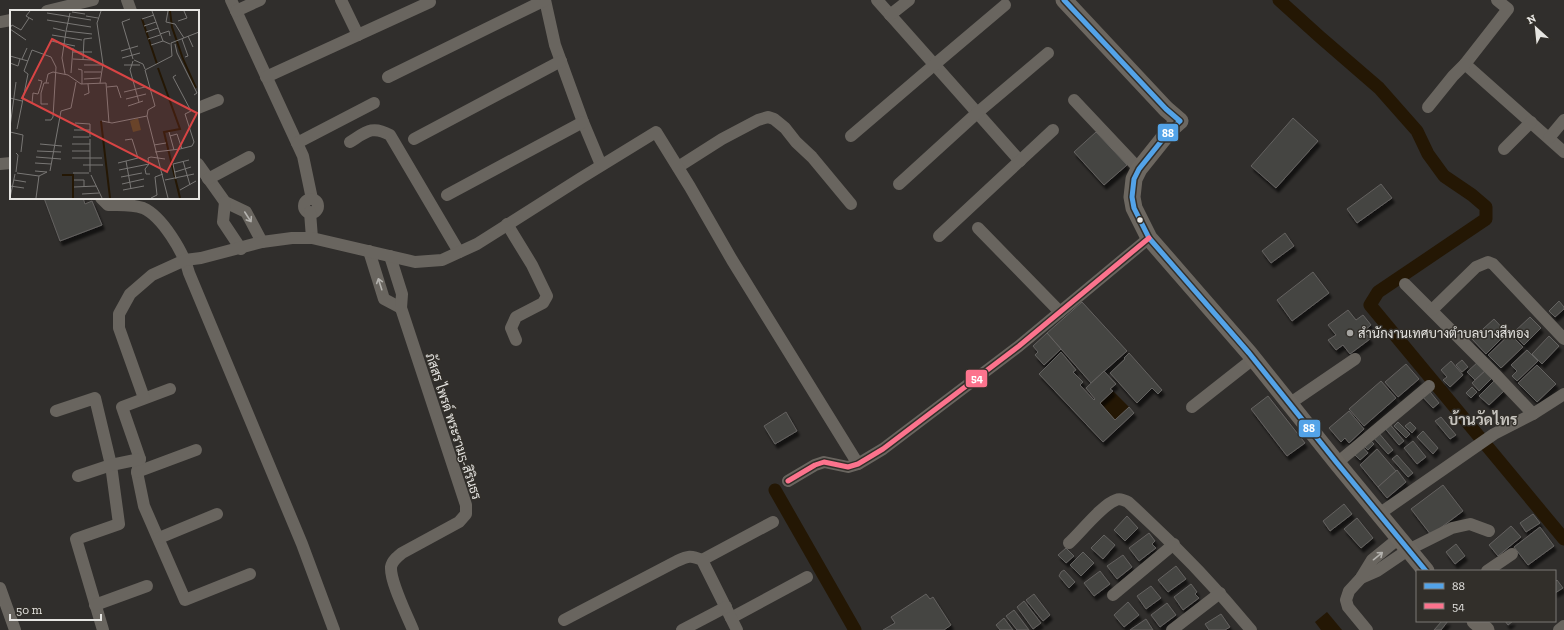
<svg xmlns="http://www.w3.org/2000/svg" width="1564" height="630" font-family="'Zilla Slab',Sarabun,serif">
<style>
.water{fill:#241704}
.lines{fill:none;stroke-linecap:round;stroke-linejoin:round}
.canal{stroke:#241704;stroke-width:13}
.building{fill:#454442;stroke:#646260;filter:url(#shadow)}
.street{stroke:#69655f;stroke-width:12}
.secondary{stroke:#6c6760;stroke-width:17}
.bus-1-casing{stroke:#322f2a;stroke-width:8}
.bus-2-casing{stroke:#322f2a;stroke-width:8}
.bus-1{stroke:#53a3e8;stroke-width:5}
.bus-2{stroke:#fc738d;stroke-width:5}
.oneway{stroke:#b4b2ae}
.bus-dot{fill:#e6e5e2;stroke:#322f2a;stroke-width:1.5}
.poi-dot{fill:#a6a5a2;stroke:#322f2a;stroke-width:1.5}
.labels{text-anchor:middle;stroke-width:3;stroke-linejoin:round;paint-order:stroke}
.poi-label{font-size:13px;fill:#e6e5e2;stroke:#322f2a;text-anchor:start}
.street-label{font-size:13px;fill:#e6e5e2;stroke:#322f2a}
.quarter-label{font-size:15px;font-weight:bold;fill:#c6c3bd;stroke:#322f2a}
.inset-river{fill:none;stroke:#241704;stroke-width:2}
.inset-road{fill:none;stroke:#797775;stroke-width:1}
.view{fill:#d84444;fill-opacity:0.15;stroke:#d84444;stroke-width:2}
.inset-edge{fill:none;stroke:#e6e5e2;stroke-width:2}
.line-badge{stroke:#322f2a;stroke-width:1.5}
.badge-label{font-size:11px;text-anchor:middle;font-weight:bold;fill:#fff}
</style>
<defs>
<filter id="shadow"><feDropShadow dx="2.5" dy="4.5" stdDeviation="1" flood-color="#0009"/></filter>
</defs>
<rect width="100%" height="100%" fill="#302e2c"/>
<g class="water">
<polygon points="1113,391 1129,407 1115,420 1100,403"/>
<polygon points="1327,612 1342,630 1321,630 1315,622"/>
</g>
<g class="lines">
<g class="canal">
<polyline points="1279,0 1320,37 1379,88 1417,131 1428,154 1444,176 1472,195 1486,207 1486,219 1378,292 1370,305 1564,539"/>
<polyline points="775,490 855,630"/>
</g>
</g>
<g class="building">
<polygon points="1293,118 1318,141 1276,188 1251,166"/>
<polygon points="1096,132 1127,165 1104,185 1074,152"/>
<polygon points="1381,184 1392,198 1357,223 1347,209"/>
<polygon points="44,198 83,198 85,204 92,201 102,225 60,241"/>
<polygon points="1285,233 1294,246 1271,263 1262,251"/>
<polygon points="1313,272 1329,293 1292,321 1277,300"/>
<polygon points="1559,301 1564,307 1564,309 1555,317 1549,311"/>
<polygon points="1082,302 1127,351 1091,383 1047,333"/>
<polygon points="1348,310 1356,320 1363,315 1371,325 1364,331 1370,339 1350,354 1343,345 1336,350 1328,340 1336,335 1328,325"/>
<polygon points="1530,317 1541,328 1524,345 1513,333"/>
<polygon points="1494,319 1507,333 1486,354 1472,339"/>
<polygon points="1047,333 1061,349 1044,365 1035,355 1038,352 1033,346"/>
<polygon points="1510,334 1523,347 1501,368 1488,355"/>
<polygon points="1549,336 1559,346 1542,364 1532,354"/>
<polygon points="1527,350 1538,361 1517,381 1512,376 1517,371 1511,365"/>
<polygon points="1061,352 1076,370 1073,372 1083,382 1080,385 1094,400 1095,399 1086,388 1104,371 1116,384 1110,389 1113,391 1100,403 1115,420 1129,407 1134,413 1103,442 1039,374"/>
<polygon points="1129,353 1162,390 1158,394 1152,388 1137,403 1110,373 1125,359 1124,358"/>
<polygon points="1462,360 1468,367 1462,372 1456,365"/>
<polygon points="1451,361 1463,375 1450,387 1443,380 1447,377 1441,370"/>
<polygon points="1479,361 1487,369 1475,380 1467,372"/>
<polygon points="1406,364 1419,379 1398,397 1385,382"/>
<polygon points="1537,365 1556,384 1537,402 1518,383"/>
<polygon points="1487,369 1494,376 1479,391 1472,383"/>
<polygon points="1381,381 1396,398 1364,426 1349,409"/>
<polygon points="1494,381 1504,391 1489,405 1479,396"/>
<polygon points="1472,387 1477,392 1471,398 1466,393"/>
<polygon points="1427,388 1439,403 1433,408 1420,394"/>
<polygon points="1268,396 1305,443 1287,456 1251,409"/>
<polygon points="1349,411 1364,429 1349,443 1345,438 1341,442 1329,428"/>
<polygon points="786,412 797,431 775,444 764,426"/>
<polygon points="1441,417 1456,435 1450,439 1435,421"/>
<polygon points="1388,422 1404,441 1399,445 1383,426"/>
<polygon points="1398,422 1410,434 1406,438 1394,426"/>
<polygon points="1410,422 1416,428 1412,433 1405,426"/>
<polygon points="1423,431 1438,448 1433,454 1417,437"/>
<polygon points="1378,432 1393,450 1388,454 1372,436"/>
<polygon points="1368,438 1374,444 1368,450 1362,444"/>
<polygon points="1413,441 1426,457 1417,464 1404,448"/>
<polygon points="1361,445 1368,453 1360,460 1353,453"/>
<polygon points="1377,449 1396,471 1378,487 1360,465"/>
<polygon points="1397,455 1413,473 1408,477 1392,459"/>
<polygon points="1397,470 1406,482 1387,498 1378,487"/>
<polygon points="1443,485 1463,511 1431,535 1411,509"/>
<polygon points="1344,504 1352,514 1330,531 1323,521"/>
<polygon points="1533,514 1540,523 1526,532 1520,523"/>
<polygon points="1127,516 1138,528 1125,541 1114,530"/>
<polygon points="1357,518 1373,538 1361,548 1344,529"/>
<polygon points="1511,526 1521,537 1498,556 1489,545"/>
<polygon points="1540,527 1554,546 1528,565 1514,547"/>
<polygon points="1149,533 1155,541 1152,544 1156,548 1139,561 1129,548"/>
<polygon points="1104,535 1115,545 1103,559 1091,548"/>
<polygon points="1456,544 1465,556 1455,564 1446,552"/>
<polygon points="1066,548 1074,556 1066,563 1058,555"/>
<polygon points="1083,552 1094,563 1081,576 1070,565"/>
<polygon points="1123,555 1132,567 1117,579 1107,566"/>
<polygon points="1176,566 1186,579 1168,592 1158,580"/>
<polygon points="1064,570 1075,582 1069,588 1059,576 1061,572"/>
<polygon points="1100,571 1110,584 1094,596 1084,583"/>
<polygon points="1557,580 1563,588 1555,593 1555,582"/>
<polygon points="1191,584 1197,592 1195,594 1199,598 1183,610 1174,597"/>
<polygon points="1151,586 1161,598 1146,609 1137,596"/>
<polygon points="926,594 930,599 933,597 951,625 944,630 883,630 895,623 891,617"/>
<polygon points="1034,594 1050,615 1043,621 1026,600"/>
<polygon points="1024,601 1041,623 1033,629 1017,607"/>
<polygon points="1128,602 1139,615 1124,627 1114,615"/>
<polygon points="1167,603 1176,615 1160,627 1151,615"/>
<polygon points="1014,610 1029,630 1017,630 1006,616"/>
<polygon points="1221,614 1230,627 1225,630 1209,630 1205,624"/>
<polygon points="1004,618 1013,630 1000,630 996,625"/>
<polygon points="1146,619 1153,630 1130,630"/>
<polygon points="1442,621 1448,621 1441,630 1434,630"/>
<polygon points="1505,621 1513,621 1508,625"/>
</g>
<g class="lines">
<g class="street">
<polyline points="127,0 131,11"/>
<polyline points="231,0 303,156 312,199"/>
<polyline points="341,0 358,35"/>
<polyline points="545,0 555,45 583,122 601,165"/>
<polyline points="877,0 1020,161"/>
<polyline points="1497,0 1508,9 1465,64 1564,152"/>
<polyline points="47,11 93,0"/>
<polyline points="236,11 260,0"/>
<polyline points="890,15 909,0"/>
<polyline points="0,22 11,20"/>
<polyline points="266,77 430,2"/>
<polyline points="388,77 545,0"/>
<polyline points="1074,100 1139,169"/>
<polyline points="1428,107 1453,76 1465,64"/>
<polyline points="198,108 218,100"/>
<polyline points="851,136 934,65 1005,5"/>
<polyline points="1549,138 1564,120"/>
<polyline points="414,139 561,61"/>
<path d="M350,142C366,132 372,125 390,135L459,252"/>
<polyline points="297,143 374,103"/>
<polyline points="1504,149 1531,122"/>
<polyline points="0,164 11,163"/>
<polyline points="198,164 225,202 246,212 262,242"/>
<polyline points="678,167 722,139 758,120 768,117 774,119 785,128 796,142 812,157 851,204"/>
<polyline points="208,179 249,157"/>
<polyline points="899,184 977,113 1048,53"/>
<polyline points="447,195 583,122"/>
<path d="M101,198L108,205C119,205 132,204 143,208C162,216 184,253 189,273L302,544L334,630"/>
<circle cx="311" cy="206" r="7"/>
<polyline points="225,202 223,222 241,249"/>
<polyline points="310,212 312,238"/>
<polyline points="507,224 532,265 547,296 543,303 516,317 511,328 516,340"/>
<polyline points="978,228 1060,312"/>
<polyline points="939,236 1053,130"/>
<polyline points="369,251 384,299 401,308"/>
<path d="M390,256L402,294L401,308L466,505V514L459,522L402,553C397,557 392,561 391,567C390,582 407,615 413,630"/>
<polyline points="1405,284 1495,374 1533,414"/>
<polyline points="1432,310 1476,267 1488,262 1493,264 1564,339"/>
<polyline points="170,389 122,407 140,459 137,472 144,506 185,600 250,574"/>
<polyline points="144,398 119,328 119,314 130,294 152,275 185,260 201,258 262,242 292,238 312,238 415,262 442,260 477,244 581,178 656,132 690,187 732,260 858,464"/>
<polyline points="1289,404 1355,359"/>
<polyline points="1192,407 1253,359"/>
<polyline points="56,411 95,398 111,465 119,524 76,539 103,630"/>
<polyline points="1337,463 1429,386"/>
<polyline points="137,472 196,450"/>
<polyline points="78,476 111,465 140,459"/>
<polyline points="788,481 815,465 824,462 848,467 858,464 883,449 1019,346 1149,238"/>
<polyline points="1379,514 1494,434 1533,414 1564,394"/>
<polyline points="159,538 217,514"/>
<path d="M1069,543C1080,533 1103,504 1116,500C1120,498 1123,500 1128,502C1172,542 1213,584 1251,630"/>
<polyline points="702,560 773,522"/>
<polyline points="1487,571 1512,554"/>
<polyline points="1361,578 1377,571 1408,550 1452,528 1470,524 1489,531"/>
<polyline points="0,588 15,630"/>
<polyline points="1113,595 1174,544"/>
<polyline points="95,605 147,586"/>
<polyline points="731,618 807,577"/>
<path d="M564,620L677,561C688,556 691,555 702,560L737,630"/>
<polyline points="682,630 726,607"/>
<polyline points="1172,630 1220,593"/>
<polyline points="1367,630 1348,607 1346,600 1349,591 1361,578 1372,560 1399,538"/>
<polyline points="1559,630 1564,626"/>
</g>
<g class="secondary">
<polyline points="1064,0 1166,109 1180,121 1171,129 1139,169 1134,179 1132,197 1134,208 1149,238 1249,353 1337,463 1426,571"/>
<polyline points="1475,621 1486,630"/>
</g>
<g class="bus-1-casing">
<polyline id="bus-1" points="1064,0 1166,109 1180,121 1171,129 1139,169 1134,179 1132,197 1134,208 1149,238 1249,353 1337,463 1426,571"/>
</g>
<g class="bus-2-casing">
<polyline id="bus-2" points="788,481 815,465 824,462 848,467 858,464 883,449 1019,346 1149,238"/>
</g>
<use href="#bus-1" class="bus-1"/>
<use href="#bus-2" class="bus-2"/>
</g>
<defs><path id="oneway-shaft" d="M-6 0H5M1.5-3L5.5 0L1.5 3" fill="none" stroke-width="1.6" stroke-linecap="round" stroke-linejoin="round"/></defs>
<g class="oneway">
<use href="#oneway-shaft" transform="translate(248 217) rotate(57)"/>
<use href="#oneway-shaft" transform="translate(380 284) rotate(-108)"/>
<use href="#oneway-shaft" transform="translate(1378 556) rotate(-39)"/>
</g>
<circle class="bus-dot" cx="1140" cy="220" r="3.5"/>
<circle class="poi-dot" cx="1350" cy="333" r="4"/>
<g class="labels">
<g class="poi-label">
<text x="1358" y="338">สำนักงานเทศบางตำบลบางสีทอง</text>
</g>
<g class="street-label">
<text transform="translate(454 426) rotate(72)" y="5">ภัสสร ไพรด์ พระราม5-สิรินธร</text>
</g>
<g class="quarter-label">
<text x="1483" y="425">บ้านวัดไทร</text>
</g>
</g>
<g transform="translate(10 10)">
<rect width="189" height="189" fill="#302e2c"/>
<path d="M128,108L131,120L123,122L120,111Z" fill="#564425"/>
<path class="inset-river" d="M160,1L162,17L173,49L186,78M132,9L147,54M148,58L170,119L154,122L170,188M91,111L100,188M52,165H63V188"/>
<path class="inset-road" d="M20,1L16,6L23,10M142,1L153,31L160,34M158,1L156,12L165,14L174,28M62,2L75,4M37,3L81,10M76,6L88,8M120,9L112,12L123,49M132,9L144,5M37,10L81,17M168,11L177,8L174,1M134,16L146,12M0,18L2,15L11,20L19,8M43,18L55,21M0,19L16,30M56,21L82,24M56,21L60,3M136,22L148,18M150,24L159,21L160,26M42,25L72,30M178,26L183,37M138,29L150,25M172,29L178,46L175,47M41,31L65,36M165,34L167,43L187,83L184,85M141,35L153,31M111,41L128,36M63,42H82M0,46L18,51M112,48L130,43M12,49L17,38M63,49L82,50M73,50L74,29L82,28M124,50L133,54L135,59M123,51L120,60L129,92M0,53L8,56L10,49M74,55H92M114,55H130M68,59L72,60V74M74,62H91M61,63L63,38M55,64L52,48L56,21M74,69L90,68M36,73L38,64L43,62L58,65L71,74L96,73L99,113M90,73L93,54L87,13L91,1M97,77L107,76L111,88M114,82L135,77M74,85L79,83L78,74M0,88L12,91M116,89L136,84M22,93L23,83L28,84L30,78L32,71L28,70M38,94H31V83L34,73H39M118,96L133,91M92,111L102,113L137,106M65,113L80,114V127M0,117L6,72M7,119L18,64L14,61L22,40L41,47L46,57L43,107L41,110H35M64,120H80M0,122L13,125L11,142M159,122L164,140M160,126L167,124L172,139M63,127H79M80,129V162M30,134L52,136M62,134H80M144,135L156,133M27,141L51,142M62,141H80M145,142L170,139L182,136L184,132L175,104L181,101L163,67L166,65M6,143L8,145L6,162M26,147L51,149M141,147L155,149M62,148H92M116,151L121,179M173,151L180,175M25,153L41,154M108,153L128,148L122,129L115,130M139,154L135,159L136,164H140M73,155H93M109,160L139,154L138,148L141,147M25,161L37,162M40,161L51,101L61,98L66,72M165,162L181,157M7,163L29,166M63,163H79M81,165L92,188M111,167L132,163M166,169L163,154L179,150M4,170L16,172M64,170H74V177M155,170L184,164M112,174L134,169M0,176L14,178M64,177L86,176M113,180L134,176M170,180L186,171M72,184L89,183M0,188L5,164M26,188L29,166L37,162M141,188L147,185L145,167L153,164M158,188L137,106L138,100L145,96L135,60L162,46L161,33L189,22"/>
<path class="view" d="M42,29L187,103L157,162L12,88Z"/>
<rect width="189" height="189" class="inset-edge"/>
</g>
<g class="line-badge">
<rect x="1157" y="123" width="22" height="19" rx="4" fill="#53a3e8"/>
<rect x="965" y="369" width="23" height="19" rx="4" fill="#fc738d"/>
<rect x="1298" y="419" width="23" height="19" rx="4" fill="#53a3e8"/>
</g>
<g class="badge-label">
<text x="1168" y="137">88</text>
<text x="977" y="382">54</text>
<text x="1309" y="432">88</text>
</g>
<rect x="1416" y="570" width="140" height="52" fill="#322f2a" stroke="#7a7874"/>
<rect x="1424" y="583" width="20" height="6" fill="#53a3e8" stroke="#7a7874"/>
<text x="1452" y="590" font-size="12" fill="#e6e5e2">88</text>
<rect x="1424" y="603" width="20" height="6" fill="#fc738d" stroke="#7a7874"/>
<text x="1452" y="610" font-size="12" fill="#e6e5e2">54</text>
<g transform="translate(1536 28) rotate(333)" stroke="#322f2a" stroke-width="3" paint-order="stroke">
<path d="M0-3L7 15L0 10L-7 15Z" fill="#e6e5e2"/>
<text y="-6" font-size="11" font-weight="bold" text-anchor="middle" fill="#e6e5e2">N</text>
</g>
<path d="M10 614v6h91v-6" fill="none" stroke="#e6e5e2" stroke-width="2"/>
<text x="16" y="614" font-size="12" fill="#e6e5e2" stroke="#322f2a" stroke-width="3" paint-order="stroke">50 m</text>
</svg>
